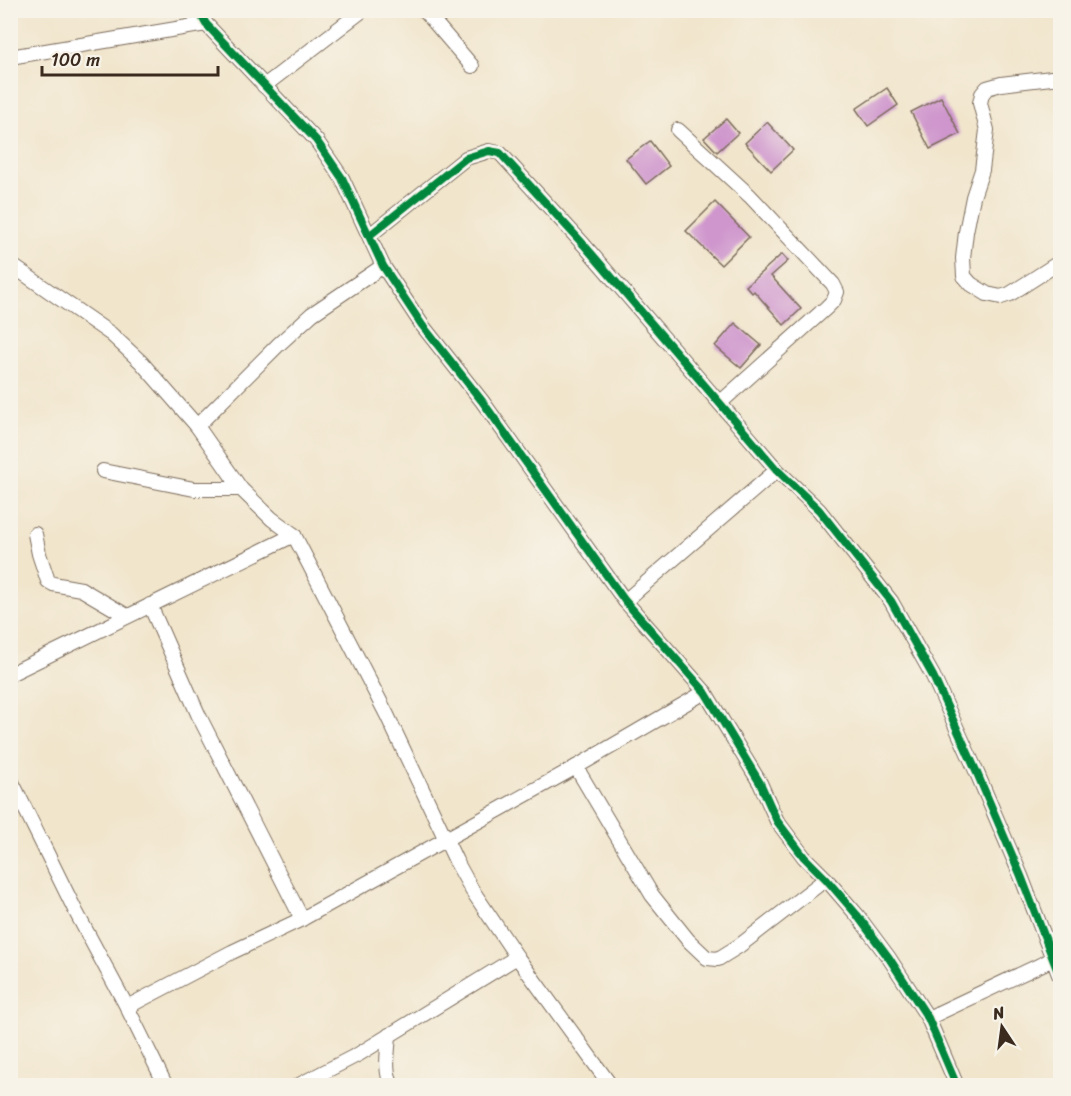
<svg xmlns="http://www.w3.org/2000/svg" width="1071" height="1096" font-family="Sriracha,sans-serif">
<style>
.building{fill:#cf96cd}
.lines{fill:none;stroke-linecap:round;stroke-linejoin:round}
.street-casing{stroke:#7b6b5b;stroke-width:16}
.street{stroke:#fff;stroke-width:14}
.cycleway-casing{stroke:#f7f3e8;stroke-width:11}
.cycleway{stroke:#00873e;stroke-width:8}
</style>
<rect width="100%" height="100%" fill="#f7f3e8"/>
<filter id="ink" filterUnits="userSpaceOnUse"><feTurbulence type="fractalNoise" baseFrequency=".0167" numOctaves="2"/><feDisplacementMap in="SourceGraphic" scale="12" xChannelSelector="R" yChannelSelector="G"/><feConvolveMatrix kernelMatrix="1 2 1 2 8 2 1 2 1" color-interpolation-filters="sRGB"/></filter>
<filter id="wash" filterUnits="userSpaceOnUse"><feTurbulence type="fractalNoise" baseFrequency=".008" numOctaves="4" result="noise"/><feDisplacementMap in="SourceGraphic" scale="24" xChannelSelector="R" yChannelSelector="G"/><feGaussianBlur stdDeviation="1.35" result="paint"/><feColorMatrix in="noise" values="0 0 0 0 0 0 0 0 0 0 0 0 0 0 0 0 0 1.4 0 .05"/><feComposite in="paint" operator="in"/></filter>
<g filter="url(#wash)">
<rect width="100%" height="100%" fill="#f1e5cc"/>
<g id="blocks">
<g class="building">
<polygon points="887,88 898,105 868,126 856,109"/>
<polygon points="941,97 960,134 930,149 911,112"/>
<polygon points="726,119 738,133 717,152 704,138"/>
<polygon points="767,122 793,150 771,171 745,143"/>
<polygon points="650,141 669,166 646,184 626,159"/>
<polygon points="715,202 749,237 721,265 686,231"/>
<polygon points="782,254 788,261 771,276 801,309 784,325 754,291 752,293 746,286"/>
<polygon points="735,323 761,345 741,368 715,346"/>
</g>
</g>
</g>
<g filter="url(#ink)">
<use href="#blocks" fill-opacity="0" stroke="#7b6b5b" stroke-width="1.5"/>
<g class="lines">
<g class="street-casing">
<g id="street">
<polyline points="198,10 206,24 316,140 342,178 383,266 422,325 482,401 625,601 705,692 760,783 777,821 804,857 826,879 857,915 889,958 928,1018 957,1086"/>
<polyline points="424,10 472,66"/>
<polyline points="10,57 206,24"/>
<polyline points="1060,77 1001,84 987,88 982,94 980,103 987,130 982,170 973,197 966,232 963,258 964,276 971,284 987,294 1001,297 1010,294 1060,262"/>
<polyline points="264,86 363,10"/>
<polyline points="678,130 750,196 833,284 837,292 834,300 826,308 721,402"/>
<polyline points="370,235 466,158 489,151 500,153 584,245 777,470 819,510 891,601 933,676 977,773 1021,876 1060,977"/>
<polyline points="10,264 111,334 141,362 197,426 241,489 272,519 294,535 387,715 456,861 472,890 517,957 611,1086"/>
<polyline points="197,426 278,345 312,314 383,266"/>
<polyline points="103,471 194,489 241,489"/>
<polyline points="35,534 39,554 48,581 53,584 81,589 127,616"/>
<polyline points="625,601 777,470"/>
<polyline points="150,605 198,714 302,919"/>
<polyline points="10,674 294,535"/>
<polyline points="576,767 652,895 688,940 707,958 718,959 739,946 826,879"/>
<polyline points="10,778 76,912 127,1007 166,1086"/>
<polyline points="127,1007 232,952 302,919 576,767 705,692"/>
<polyline points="928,1018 1053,959"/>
<path d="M389,1035C388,1052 384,1070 392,1086"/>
<polyline points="297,1086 359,1054 517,957"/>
</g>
</g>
<use href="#street" class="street"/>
<g class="cycleway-casing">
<g id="cycleway">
<polyline points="198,10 206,24 316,140 342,178 383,266 422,325 482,401 625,601 705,692 760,783 777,821 804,857 826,879 857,915 889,958 928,1018 957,1086"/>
<polyline points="370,235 466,158 489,151 500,153 584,245 777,470 819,510 891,601 933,676 977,773 1021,876 1060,977"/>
</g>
</g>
<use href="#cycleway" class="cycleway"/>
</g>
</g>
<rect width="1071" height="1096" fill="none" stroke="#f7f3e8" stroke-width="36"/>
<g transform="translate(1002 1027) rotate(347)" stroke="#f7f3e8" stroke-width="4.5" paint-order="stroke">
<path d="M0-4.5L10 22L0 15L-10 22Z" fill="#3b2a1e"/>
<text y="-9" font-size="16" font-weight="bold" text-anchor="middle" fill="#3b2a1e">N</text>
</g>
<path d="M42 66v9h176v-9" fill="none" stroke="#3b2a1e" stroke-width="3"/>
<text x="51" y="66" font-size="18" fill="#3b2a1e" stroke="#f7f3e8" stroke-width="4.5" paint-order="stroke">100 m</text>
</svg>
